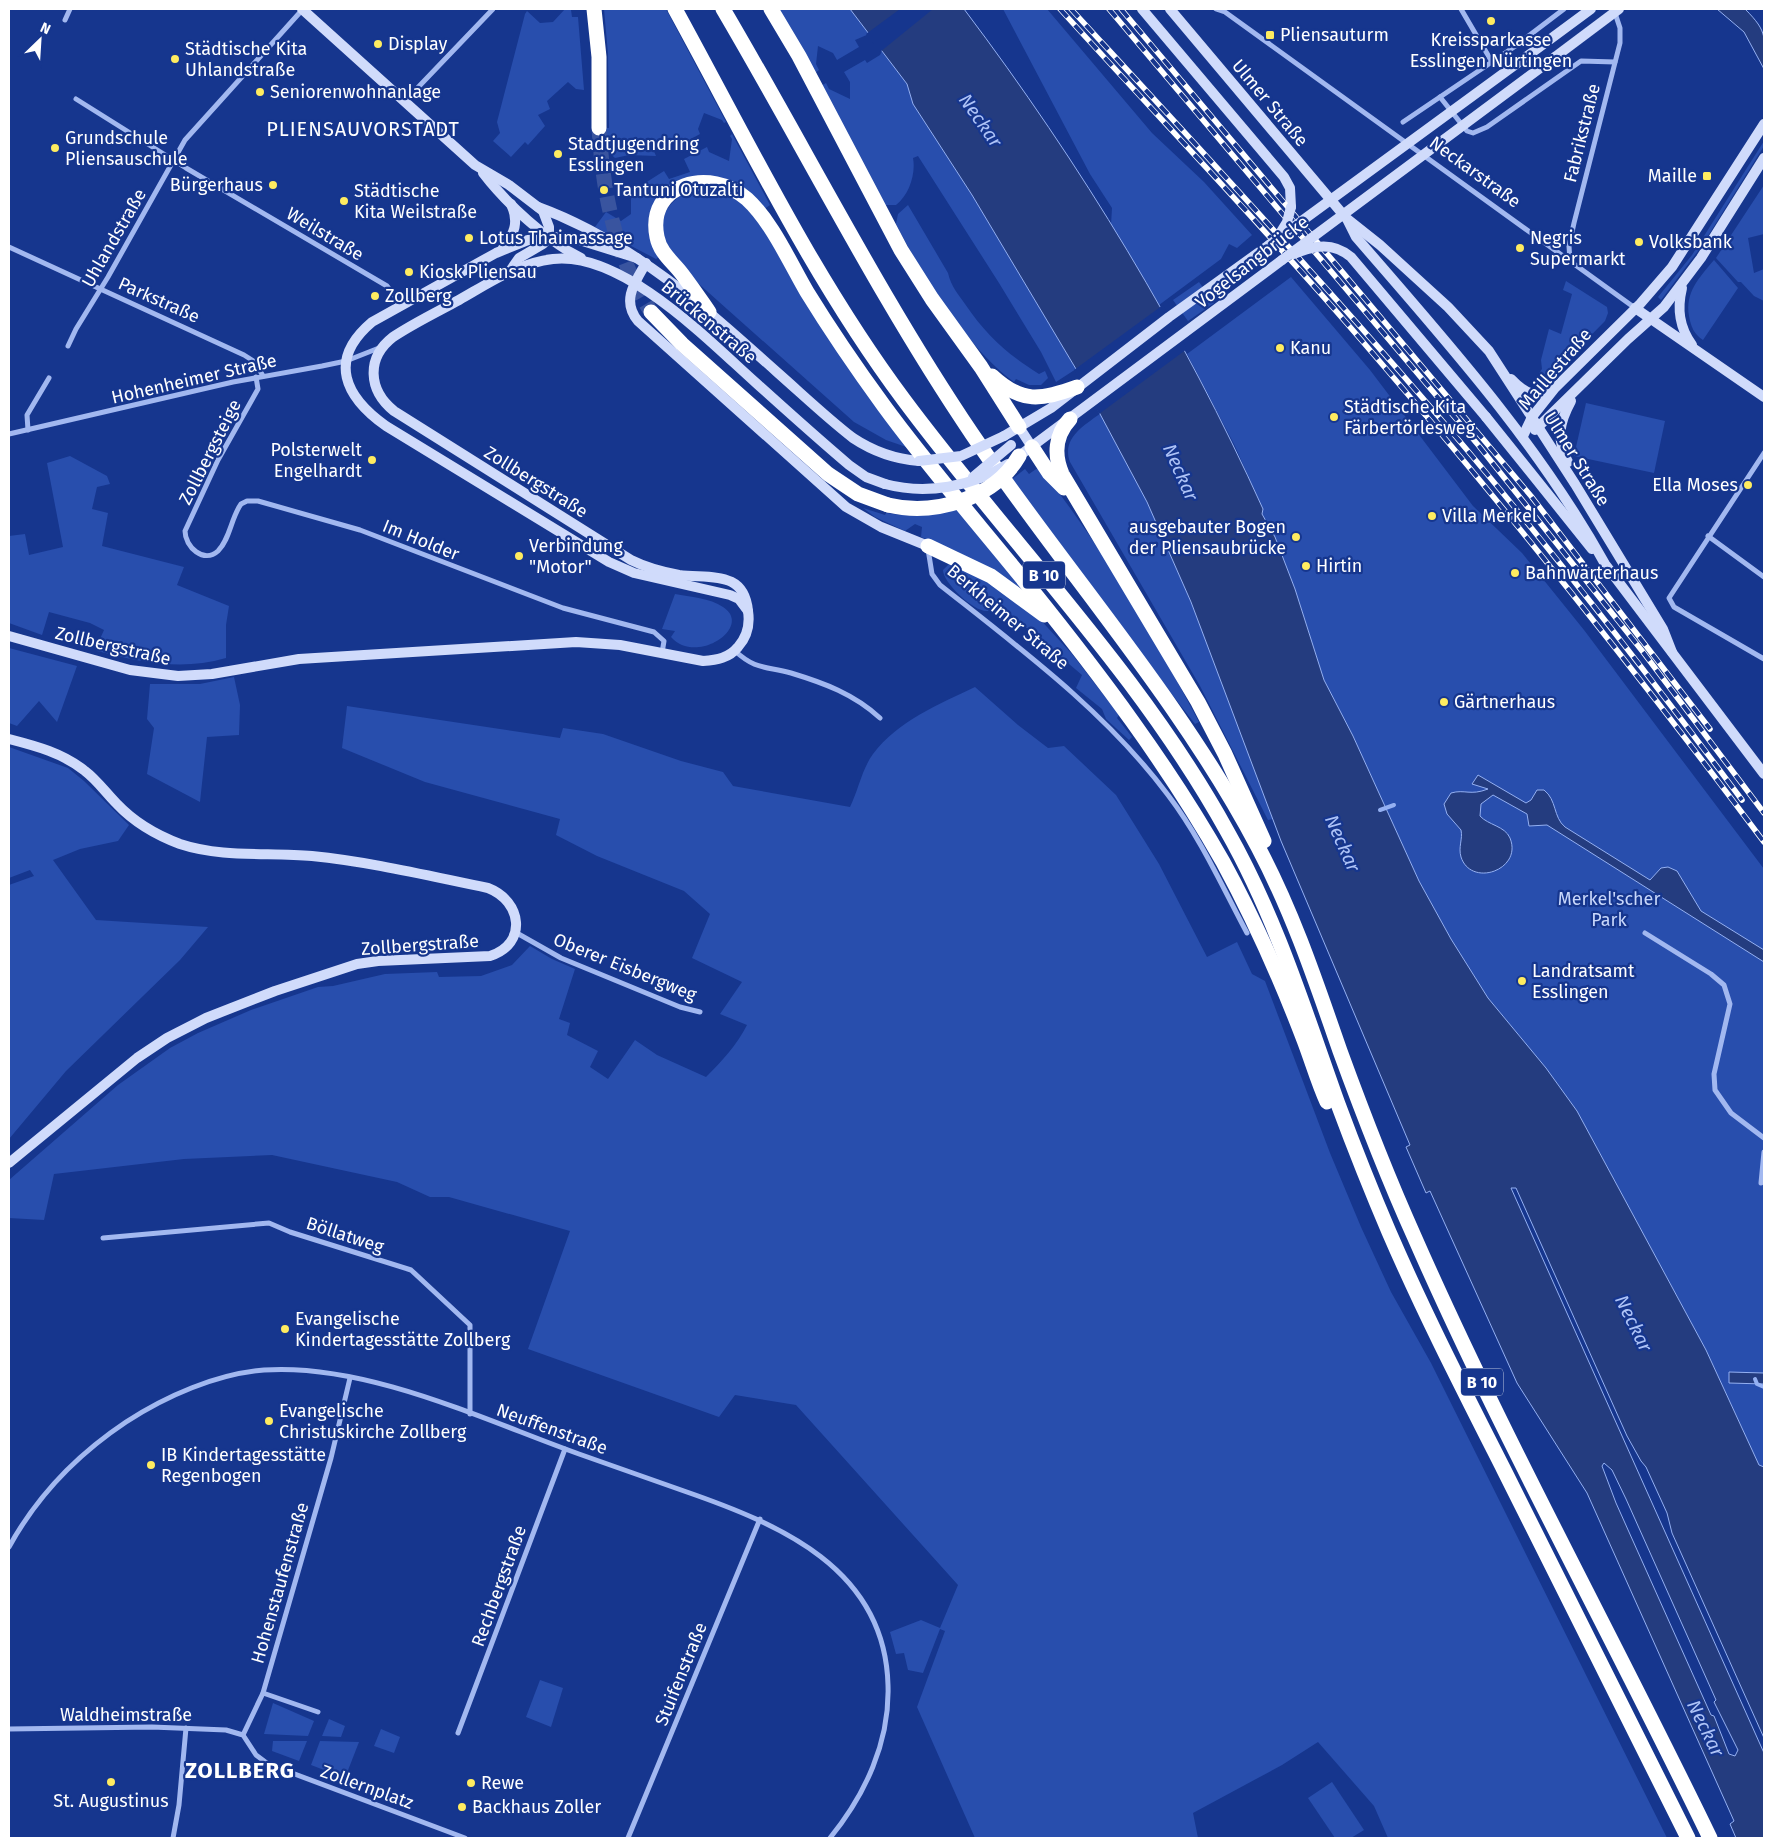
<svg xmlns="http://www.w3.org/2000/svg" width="1773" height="1847" font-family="'Fira Sans',sans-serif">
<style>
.green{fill:#284ead}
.water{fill:#243c7f;stroke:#94b0f2;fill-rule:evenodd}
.pier{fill:#16368e}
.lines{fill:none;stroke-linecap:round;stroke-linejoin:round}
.stream{stroke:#94b0f2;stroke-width:4}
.highway-tunnel{stroke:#39549f;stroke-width:15;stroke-dasharray:15 8;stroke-linecap:butt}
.street{stroke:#a2b8f0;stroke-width:5}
.secondary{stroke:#d0dbfb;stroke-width:10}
.highway{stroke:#fff;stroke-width:15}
.rail-casing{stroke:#fff;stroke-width:5.5}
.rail{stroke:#16368e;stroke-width:4;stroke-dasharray:11;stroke-linecap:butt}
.secondary-bridge{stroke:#d0dbfb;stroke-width:10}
.highway-bridge{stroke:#fff;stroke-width:15}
.poi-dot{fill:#ffec60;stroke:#16368e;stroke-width:2}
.labels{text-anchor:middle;stroke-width:4.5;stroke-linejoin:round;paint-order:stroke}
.shield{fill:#16368e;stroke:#b9c3dd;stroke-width:1}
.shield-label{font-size:16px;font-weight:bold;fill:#fff}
.poi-label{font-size:18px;fill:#fff;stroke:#16368e;text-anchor:start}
.street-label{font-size:18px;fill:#fff;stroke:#16368e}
.park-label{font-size:18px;fill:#c8d7fb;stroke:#16368e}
.water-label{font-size:19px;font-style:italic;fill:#aec3f7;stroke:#16368e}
.quarter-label{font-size:20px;letter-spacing:1px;fill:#fff;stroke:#16368e}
.district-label{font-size:22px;font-weight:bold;letter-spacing:1px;fill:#fff;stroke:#16368e}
</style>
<rect width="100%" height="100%" fill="#16368e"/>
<g class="green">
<polygon points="565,9 571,10 572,17 578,17 584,90 576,89 568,82 547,101 550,109 538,115 545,126 528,145 525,142 511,157 493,141 500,133 497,122 525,14 527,11 540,23 553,22"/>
<polygon points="604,9 666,9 726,122 724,123 722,120 704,113 698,129 700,134 678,146 675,140 653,149 656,156 629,155 615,158 602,146 592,128 609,128 608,54"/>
<polygon points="778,9 850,9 869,34 855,40 859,47 837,60 833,53 818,46 816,64 819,70 815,73"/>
<polygon points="1003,9 1047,9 1152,133 1204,182 1252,235 1237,248 1229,244 1221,259 1159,305 1111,225 1112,208 1090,174"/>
<path d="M882,51L907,84L913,104L972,195L1076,369L1056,382L1041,352L999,283L918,156L913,158C916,174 909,195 896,205H885L821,86L826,83L829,89L850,99V82L844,72L865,60L867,63L880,55Z"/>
<polygon points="732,134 770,205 763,210 739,187 665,192 659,257 656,259 595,227 606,212 621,221 631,214 631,192 664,171 669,179 690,172 684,159 707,147 709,152 729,161 732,139 730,136"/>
<polygon points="1764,141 1764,146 1701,247 1661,300 1658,297 1692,255"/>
<polygon points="1764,185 1764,234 1748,238 1754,273 1764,269 1764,301 1754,296 1741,282 1738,282 1716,258"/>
<path d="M691,189C733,191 736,195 762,227L909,448L886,440L854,422L690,276C663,245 644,215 691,189Z"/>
<path d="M908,205L948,273C951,286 958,294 965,304C987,336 1006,353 1039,374L1045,371L1048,378L1041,385H1029L1016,379L1014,382C967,348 922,275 896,224L898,214Z"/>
<path d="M1714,260L1738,288L1703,340C1694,334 1691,327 1689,316C1685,292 1699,278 1714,260Z"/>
<polygon points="1291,277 1370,370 1473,506 1522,553 1584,630 1764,869 1764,1467 1759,1465 1706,1350 1577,1111 1546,1068 1488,998 1451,939 1419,881 1353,736 1324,680 1295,589 1275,537 1262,514 1263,509 1234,444 1187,354"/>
<polygon points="1566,281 1607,307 1608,313 1605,321 1544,383 1542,382 1539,373 1542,369 1541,360 1549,329 1561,334 1572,294 1563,290"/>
<polygon points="1199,282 1214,303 1188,321 1173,300"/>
<polygon points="1586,403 1665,421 1654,473 1574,456"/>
<path d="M1101,413C1173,541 1222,681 1273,819L1268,820L1200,686L1070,462C1061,438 1085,425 1101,413Z"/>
<path d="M70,456L107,476L110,484L97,487L92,509L108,513L102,546L184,567L177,585L229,606L226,625V658C181,671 141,662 97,651L96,648L104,630L90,623L49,612L42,635L9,623V536L25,534L29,555L63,547L47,463Z"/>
<path d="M1039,467C1102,546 1152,633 1199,722L1195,724L1174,697L1012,479L1025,469L1029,474Z"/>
<path d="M863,508L885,515L886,513C911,517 934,516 958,509L1019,586L1018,588L958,552L921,537L922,527L915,524L905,531L875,517Z"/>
<path d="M949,564L966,568L1036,615L1072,654L1119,715L1117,718L1132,737L1129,740L1106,719L1102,709L1076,688L1082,675L996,602L988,611C975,613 943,583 943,570Z"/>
<path d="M675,594C690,597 710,598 723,607C754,627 696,666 671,637L675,631L662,629Z"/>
<polygon points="9,648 77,666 57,722 39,701 17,726 9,723"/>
<polygon points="234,677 240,705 239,735 207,737 200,802 147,774 154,728 147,719 150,684 200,684"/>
<path d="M975,687L1018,725L1048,748L1064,746L1116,795L1159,864L1207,957L1237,942L1252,974L1265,981L1330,1153L1361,1227L1391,1292L1431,1363L1667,1838H1388L1374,1806L1318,1742L1282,1765L1193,1813L1198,1838H975L917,1707L945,1631L940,1629L923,1673L908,1670L904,1653L896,1654L890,1632L921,1620L940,1628L958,1585L796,1405L735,1395L719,1417L528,1349L570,1231L449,1197H430L397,1182L272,1155L184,1159L54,1174L44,1220L9,1218V1180L118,1085L170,1048L198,1033L251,1010L318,987L333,986L385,974L437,972L439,977L481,976L512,965L530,946L552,959L575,969L559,1019L570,1023L567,1035L598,1051L590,1067L608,1079L635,1040L657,1055L706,1077C722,1061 737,1045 747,1025L720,1014L742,982L692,958L710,914L684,891L597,856L556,835L560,819L425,782L342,748L347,706L560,738L563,728L603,734L681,761L723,772L733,786L850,807C858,791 862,769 873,754C898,721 939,704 975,687Z"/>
<polygon points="9,747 68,768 84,781 129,825 118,841 80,849 53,860 96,920 208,927 180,960 66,1071 9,1139 9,885 34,876 30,870 9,878"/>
<polygon points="540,1680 563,1688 551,1727 526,1717"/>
<polygon points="273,1703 314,1721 308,1736 264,1734"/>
<polygon points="329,1719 345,1726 341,1737 322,1736"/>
<polygon points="381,1729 400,1737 394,1753 374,1746"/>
<polygon points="273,1741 307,1741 299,1761 272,1751"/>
<polygon points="320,1741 359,1742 345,1778 311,1765"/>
<polygon points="1332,1782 1364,1830 1351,1838 1335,1838 1308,1798"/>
</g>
<g class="water">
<path d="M850,9H964C1081,164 1183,332 1263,509L1262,514L1275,537L1295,589L1324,680L1353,736L1419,881L1451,939L1488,998L1546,1068L1577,1111L1706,1350L1759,1465L1764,1467V1738L1672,1533L1667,1513L1646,1467L1641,1461L1627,1436L1516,1188H1511L1764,1753V1838H1736L1730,1824L1734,1821L1587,1493L1517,1383L1430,1191L1426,1193L1406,1147L1410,1145L1281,841L1191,602L1147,502L1076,369L972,195L913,104L907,84ZM1604,1463L1612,1470L1626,1499L1716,1700L1714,1702L1738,1750L1735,1756L1729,1754L1714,1716L1711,1715L1616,1503L1602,1466Z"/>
<path d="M1717,9H1745C1769,33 1764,37 1764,69L1744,32Z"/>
<path d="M1478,775L1526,803L1531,800L1537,790H1544C1557,800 1553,817 1565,827L1650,880L1661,868L1668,867L1677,871L1701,911L1764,950V962L1547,825L1529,826L1527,814L1493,795L1481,804L1480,816C1488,825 1505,826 1510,838C1523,870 1471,888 1461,857C1458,847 1463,839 1461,830L1447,814L1444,804L1451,793C1465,789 1470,796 1488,789L1472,784Z"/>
<polygon points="1729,1372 1764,1373 1764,1384 1729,1383"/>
</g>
<g class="pier">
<polygon points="900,9 933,9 880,52 866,34"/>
<polygon points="1163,305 1187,349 1099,414 1074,370"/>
</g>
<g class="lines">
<g class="stream">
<polyline points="1380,810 1394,805"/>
<polyline points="1755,1379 1757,1384 1764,1387"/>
</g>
<path class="highway-tunnel" d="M599,128C603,194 615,256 651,312"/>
<g class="street">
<polyline points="1216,9 1225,12 1635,308"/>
<polyline points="1461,9 1492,62"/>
<polyline points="65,20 70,9"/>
<polyline points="1440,97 1467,131 1473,133 1487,127 1581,61 1615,62"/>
<polyline points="76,99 186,168 387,286 401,304"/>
<polyline points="404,102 493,9"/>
<polyline points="1403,122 1514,47 1564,9"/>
<polyline points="9,247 244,355 255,362 263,376"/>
<polyline points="1570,261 1569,246 1574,223 1620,43 1620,28 1615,13"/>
<polyline points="68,346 76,329 108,277 185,140 303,9"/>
<path d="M256,377L258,389L218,460L185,531C185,547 204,564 218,551C230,539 231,518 241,504L247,501H258L360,530L563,608L654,632L664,641L662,653"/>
<polyline points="28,430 27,415 49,378"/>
<polyline points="9,434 233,382 322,366 346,361 379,348"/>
<polyline points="1764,453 1669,598 1674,607 1764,659"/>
<polyline points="1708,536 1764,577"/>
<path d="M928,549L932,574L940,585C1021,649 1106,712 1168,795C1200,837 1222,886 1247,933"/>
<path d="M735,651C756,670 765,666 791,673C824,683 854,694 880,718"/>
<polyline points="515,932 561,958 680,1007 700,1012"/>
<polyline points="1645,933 1711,974 1724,985 1730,1004 1714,1074 1715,1090 1731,1113 1764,1138"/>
<polyline points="1761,1183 1764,1152"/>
<polyline points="103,1238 269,1223 290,1232 411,1270 470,1325 470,1414"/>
<path d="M9,1547C37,1496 78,1454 126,1422C166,1396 216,1374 264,1370C367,1363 484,1420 579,1454C614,1466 649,1479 684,1491C779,1524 885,1568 888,1685C890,1742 865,1795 830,1838"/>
<polyline points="263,1693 318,1712"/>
<polyline points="9,1729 152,1727 226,1730 243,1735 256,1755 268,1764 465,1838"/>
<polyline points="458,1733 565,1449"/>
<polyline points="243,1735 263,1693 331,1458 350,1378"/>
<polyline points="173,1838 179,1805 186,1728"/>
<polyline points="628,1838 760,1519"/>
</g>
<g class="secondary">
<polyline points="302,9 475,165 509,185 543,211 549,227 549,237 543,244 519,258 510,271"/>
<polyline points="1142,9 1284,177 1290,188 1291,207"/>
<polyline points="1170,9 1346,218 1380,245 1448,307 1489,351 1575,484 1663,629 1672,652"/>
<polyline points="1545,43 1591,9"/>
<polyline points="1555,57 1619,9"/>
<path d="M483,173C506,203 547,241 581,258"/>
<path d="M538,207C631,241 706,308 778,373C803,395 827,418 853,438C874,452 894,459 919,461"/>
<path d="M1348,221L1356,237C1446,341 1538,443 1605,564L1764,774"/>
<path d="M503,248C515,234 519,221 511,204"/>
<path d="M637,258L573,238L549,237L528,240L496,253L372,322C327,360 345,397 386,426L609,562L634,573L730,595L739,599L748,611"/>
<path d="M646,263C635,282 621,301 638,321L846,507L881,527L928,546"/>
<path d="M1682,288C1677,309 1679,327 1692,345"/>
<polyline points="1635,308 1764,397"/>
<path d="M1511,379C1524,393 1537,400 1554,388"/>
<polyline points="1486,417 1592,549"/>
<polyline points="1019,427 1032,447"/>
<polyline points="1535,430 1628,339 1664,307 1701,258 1764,158"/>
<polyline points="1004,436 1051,408 1169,317 1269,245"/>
<polyline points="1523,436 1532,417 1555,388 1640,304 1672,267 1764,124"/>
<polyline points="1019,456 1282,260"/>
<path d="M1568,462C1556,440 1559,423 1571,401"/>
<path d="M9,636L130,670L178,676L212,674L299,659L576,642L620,645L703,661C717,660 729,658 738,647C747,637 750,624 748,611C744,570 711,579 679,575C663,572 647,568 631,560L394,411C368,390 366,358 393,337C414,323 437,312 459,300C489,283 518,263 553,259C622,251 707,339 755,382C786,410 817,438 849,465L866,477L885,484"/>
<path d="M9,739C36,746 63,753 85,771C97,780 106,793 117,804C134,822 156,835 180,844C222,858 269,852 312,856C372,862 429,876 488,888C522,901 528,944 490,956L378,961L357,964L275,991L206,1018L167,1038L137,1058L9,1163"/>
</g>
<g class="highway">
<polyline points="594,9 599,57 599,128"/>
<path d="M675,9C748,142 813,278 904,400C1011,544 1140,673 1227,831C1276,917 1305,1012 1338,1104C1354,1147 1371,1190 1389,1232C1424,1313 1464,1391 1504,1470C1565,1593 1627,1715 1688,1838"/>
<path d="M723,9C806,150 880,298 972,434C1066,572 1180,699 1258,847C1293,913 1316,982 1340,1051C1363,1114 1387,1176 1414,1236C1504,1441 1613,1637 1710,1838"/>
<polyline points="771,9 799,56 901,250 932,299 981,367 1019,427"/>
<polyline points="651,312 682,344 828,474 858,494 888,505"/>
<path d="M709,312C700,299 692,287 682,274C673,262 660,253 657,237C646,183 711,167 747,199C772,222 790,263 807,292C831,331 857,369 884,406C930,469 982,528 1031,589C1101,676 1168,765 1223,862C1254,919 1281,980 1304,1040C1312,1061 1318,1082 1327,1102"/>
<path d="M992,376C1022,404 1041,400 1077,387"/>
<path d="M1070,419C1055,435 1054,455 1062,474L1198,702L1225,754L1264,841"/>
<polyline points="1032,447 1049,473 1064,488"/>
<polyline points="928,546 991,576 1044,615"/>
</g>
<g class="rail-casing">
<g id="rail">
<path d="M1060,9C1161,120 1265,228 1363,342C1503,504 1636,671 1764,842"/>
<path d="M1071,9C1199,148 1328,287 1451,431C1553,551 1648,674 1742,800"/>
<polyline points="1109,9 1479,446 1643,652 1764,813"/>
<polyline points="1121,9 1531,496 1710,729"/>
</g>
</g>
<use href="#rail" class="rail"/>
<g class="secondary-bridge">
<polyline points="1279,235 1287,222 1291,207"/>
<polyline points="1269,245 1545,43"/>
<path d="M1294,254C1315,245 1333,242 1351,257L1486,417"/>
<polyline points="1282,260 1555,57"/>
<polyline points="919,461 961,456 1004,436"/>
<polyline points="973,477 1011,445"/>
<path d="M885,484C926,495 972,487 1008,464"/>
</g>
<path class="highway-bridge" d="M888,505C934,516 994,499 1019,456"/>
</g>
<g class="poi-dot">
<circle cx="1491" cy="21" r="5"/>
<rect x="1265" y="30" width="10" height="10" rx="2.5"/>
<circle cx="378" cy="44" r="5"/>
<circle cx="175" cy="59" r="5"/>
<circle cx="260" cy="92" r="5"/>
<circle cx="55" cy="148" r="5"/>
<circle cx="558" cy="154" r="5"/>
<rect x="1702" y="171" width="10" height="10" rx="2.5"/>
<circle cx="273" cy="185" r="5"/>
<circle cx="604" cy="190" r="5"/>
<circle cx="344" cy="201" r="5"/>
<circle cx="469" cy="238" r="5"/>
<circle cx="1639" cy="242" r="5"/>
<circle cx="1520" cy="248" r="5"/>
<circle cx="409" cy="272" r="5"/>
<circle cx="375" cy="296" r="5"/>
<circle cx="1280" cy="348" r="5"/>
<circle cx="1334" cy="417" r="5"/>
<circle cx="372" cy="460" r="5"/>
<circle cx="1748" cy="485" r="5"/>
<circle cx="1432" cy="516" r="5"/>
<circle cx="1296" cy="537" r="5"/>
<circle cx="519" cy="556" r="5"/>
<circle cx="1306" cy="566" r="5"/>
<circle cx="1515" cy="573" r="5"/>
<circle cx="1444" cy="702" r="5"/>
<circle cx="1522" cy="981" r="5"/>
<circle cx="285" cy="1329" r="5"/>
<circle cx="269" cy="1421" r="5"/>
<circle cx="151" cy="1465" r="5"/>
<circle cx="111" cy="1782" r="5"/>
<circle cx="471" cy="1783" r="5"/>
<circle cx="462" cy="1807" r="5"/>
</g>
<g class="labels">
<g class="shield">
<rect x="1023" y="561.5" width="42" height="27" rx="4"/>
<rect x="1461" y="1368.5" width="42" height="27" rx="4"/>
</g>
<g class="shield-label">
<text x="1044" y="581">B 10</text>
<text x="1482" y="1388">B 10</text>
</g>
<g class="poi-label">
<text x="1280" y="41">Pliensauturm</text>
<text x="1491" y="46" text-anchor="middle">Kreissparkasse<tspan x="1491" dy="21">Esslingen Nürtingen</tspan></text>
<text x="388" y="50">Display</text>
<text x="185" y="55">Städtische Kita<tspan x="185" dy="21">Uhlandstraße</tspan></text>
<text x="270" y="98">Seniorenwohnanlage</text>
<text x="65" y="144">Grundschule<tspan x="65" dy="21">Pliensauschule</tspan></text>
<text x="568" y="150">Stadtjugendring<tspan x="568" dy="21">Esslingen</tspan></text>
<text x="1697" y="182" text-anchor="end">Maille</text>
<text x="263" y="191" text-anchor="end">Bürgerhaus</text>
<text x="614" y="196">Tantuni Otuzalti</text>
<text x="354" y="197">Städtische<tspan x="354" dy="21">Kita Weilstraße</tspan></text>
<text x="479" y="244">Lotus Thaimassage</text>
<text x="1530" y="244">Negris<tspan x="1530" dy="21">Supermarkt</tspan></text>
<text x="1649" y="248">Volksbank</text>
<text x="419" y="278">Kiosk Pliensau</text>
<text x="385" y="302">Zollberg</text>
<text x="1290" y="354">Kanu</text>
<text x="1344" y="413">Städtische Kita<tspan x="1344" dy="21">Färbertörlesweg</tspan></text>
<text x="362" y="456" text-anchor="end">Polsterwelt<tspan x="362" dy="21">Engelhardt</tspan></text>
<text x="1738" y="491" text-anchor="end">Ella Moses</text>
<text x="1442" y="522">Villa Merkel</text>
<text x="1286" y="533" text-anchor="end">ausgebauter Bogen<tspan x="1286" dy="21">der Pliensaubrücke</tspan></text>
<text x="529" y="552">Verbindung<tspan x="529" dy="21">"Motor"</tspan></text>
<text x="1316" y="572">Hirtin</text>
<text x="1525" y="579">Bahnwärterhaus</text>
<text x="1454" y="708">Gärtnerhaus</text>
<text x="1532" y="977">Landratsamt<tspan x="1532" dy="21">Esslingen</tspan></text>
<text x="295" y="1325">Evangelische<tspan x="295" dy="21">Kindertagesstätte Zollberg</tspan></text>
<text x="279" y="1417">Evangelische<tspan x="279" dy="21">Christuskirche Zollberg</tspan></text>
<text x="161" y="1461">IB Kindertagesstätte<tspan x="161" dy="21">Regenbogen</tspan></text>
<text x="481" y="1789">Rewe</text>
<text x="111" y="1807" text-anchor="middle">St. Augustinus</text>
<text x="472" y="1813">Backhaus Zoller</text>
</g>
<g class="street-label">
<text transform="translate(1270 103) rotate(50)" y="6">Ulmer Straße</text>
<text transform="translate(1582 133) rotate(-76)" y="6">Fabrikstraße</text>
<text transform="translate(1475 172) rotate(36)" y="6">Neckarstraße</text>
<text transform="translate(325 234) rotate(31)" y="6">Weilstraße</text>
<text transform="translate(114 238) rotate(-60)" y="6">Uhlandstraße</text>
<text transform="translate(1252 262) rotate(-38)" y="6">Vogelsangbrücke</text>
<text transform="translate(159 300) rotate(24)" y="6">Parkstraße</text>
<text transform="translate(709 322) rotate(40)" y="6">Brückenstraße</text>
<text transform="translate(1555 369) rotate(-49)" y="6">Maillestraße</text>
<text transform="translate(194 379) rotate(-13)" y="6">Hohenheimer Straße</text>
<text transform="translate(210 452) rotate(-63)" y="6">Zollbergsteige</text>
<text transform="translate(1577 459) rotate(58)" y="6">Ulmer Straße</text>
<text transform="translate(536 482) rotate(32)" y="6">Zollbergstraße</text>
<text transform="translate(421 540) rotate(22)" y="6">Im Holder</text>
<text transform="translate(1008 617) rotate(40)" y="6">Berkheimer Straße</text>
<text transform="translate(113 646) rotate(13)" y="6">Zollbergstraße</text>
<text transform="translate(420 945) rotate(-4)" y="6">Zollbergstraße</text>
<text transform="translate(625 967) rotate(22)" y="6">Oberer Eisbergweg</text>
<text transform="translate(345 1235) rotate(18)" y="6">Böllatweg</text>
<text transform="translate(552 1429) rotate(20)" y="6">Neuffenstraße</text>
<text transform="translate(280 1583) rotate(-74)" y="6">Hohenstaufenstraße</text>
<text transform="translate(499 1586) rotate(-70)" y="6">Rechbergstraße</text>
<text transform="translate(681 1674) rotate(-68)" y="6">Stuifenstraße</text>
<text x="126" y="1721">Waldheimstraße</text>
<text transform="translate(367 1787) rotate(20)" y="6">Zollernplatz</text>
</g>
<g class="park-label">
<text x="1609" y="905">Merkel'scher<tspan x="1609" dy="21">Park</tspan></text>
</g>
<g class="water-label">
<text transform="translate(981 120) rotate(55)" y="7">Neckar</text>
<text transform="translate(1181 472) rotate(66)" y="7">Neckar</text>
<text transform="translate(1343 843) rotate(66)" y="7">Neckar</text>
<text transform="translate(1634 1323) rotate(64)" y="7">Neckar</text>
<text transform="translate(1706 1728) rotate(64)" y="7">Neckar</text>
</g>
<g class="quarter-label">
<text x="363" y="136">PLIENSAUVORSTADT</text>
</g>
<g class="district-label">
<text x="240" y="1778">ZOLLBERG</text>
</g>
</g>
<rect width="1773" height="1847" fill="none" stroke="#ffffff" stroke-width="20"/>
<g transform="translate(40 40) rotate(25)" stroke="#16368e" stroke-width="4" paint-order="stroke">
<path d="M0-4L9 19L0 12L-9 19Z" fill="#ffffff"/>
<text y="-8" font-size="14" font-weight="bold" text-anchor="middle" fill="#ffffff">N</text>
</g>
</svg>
